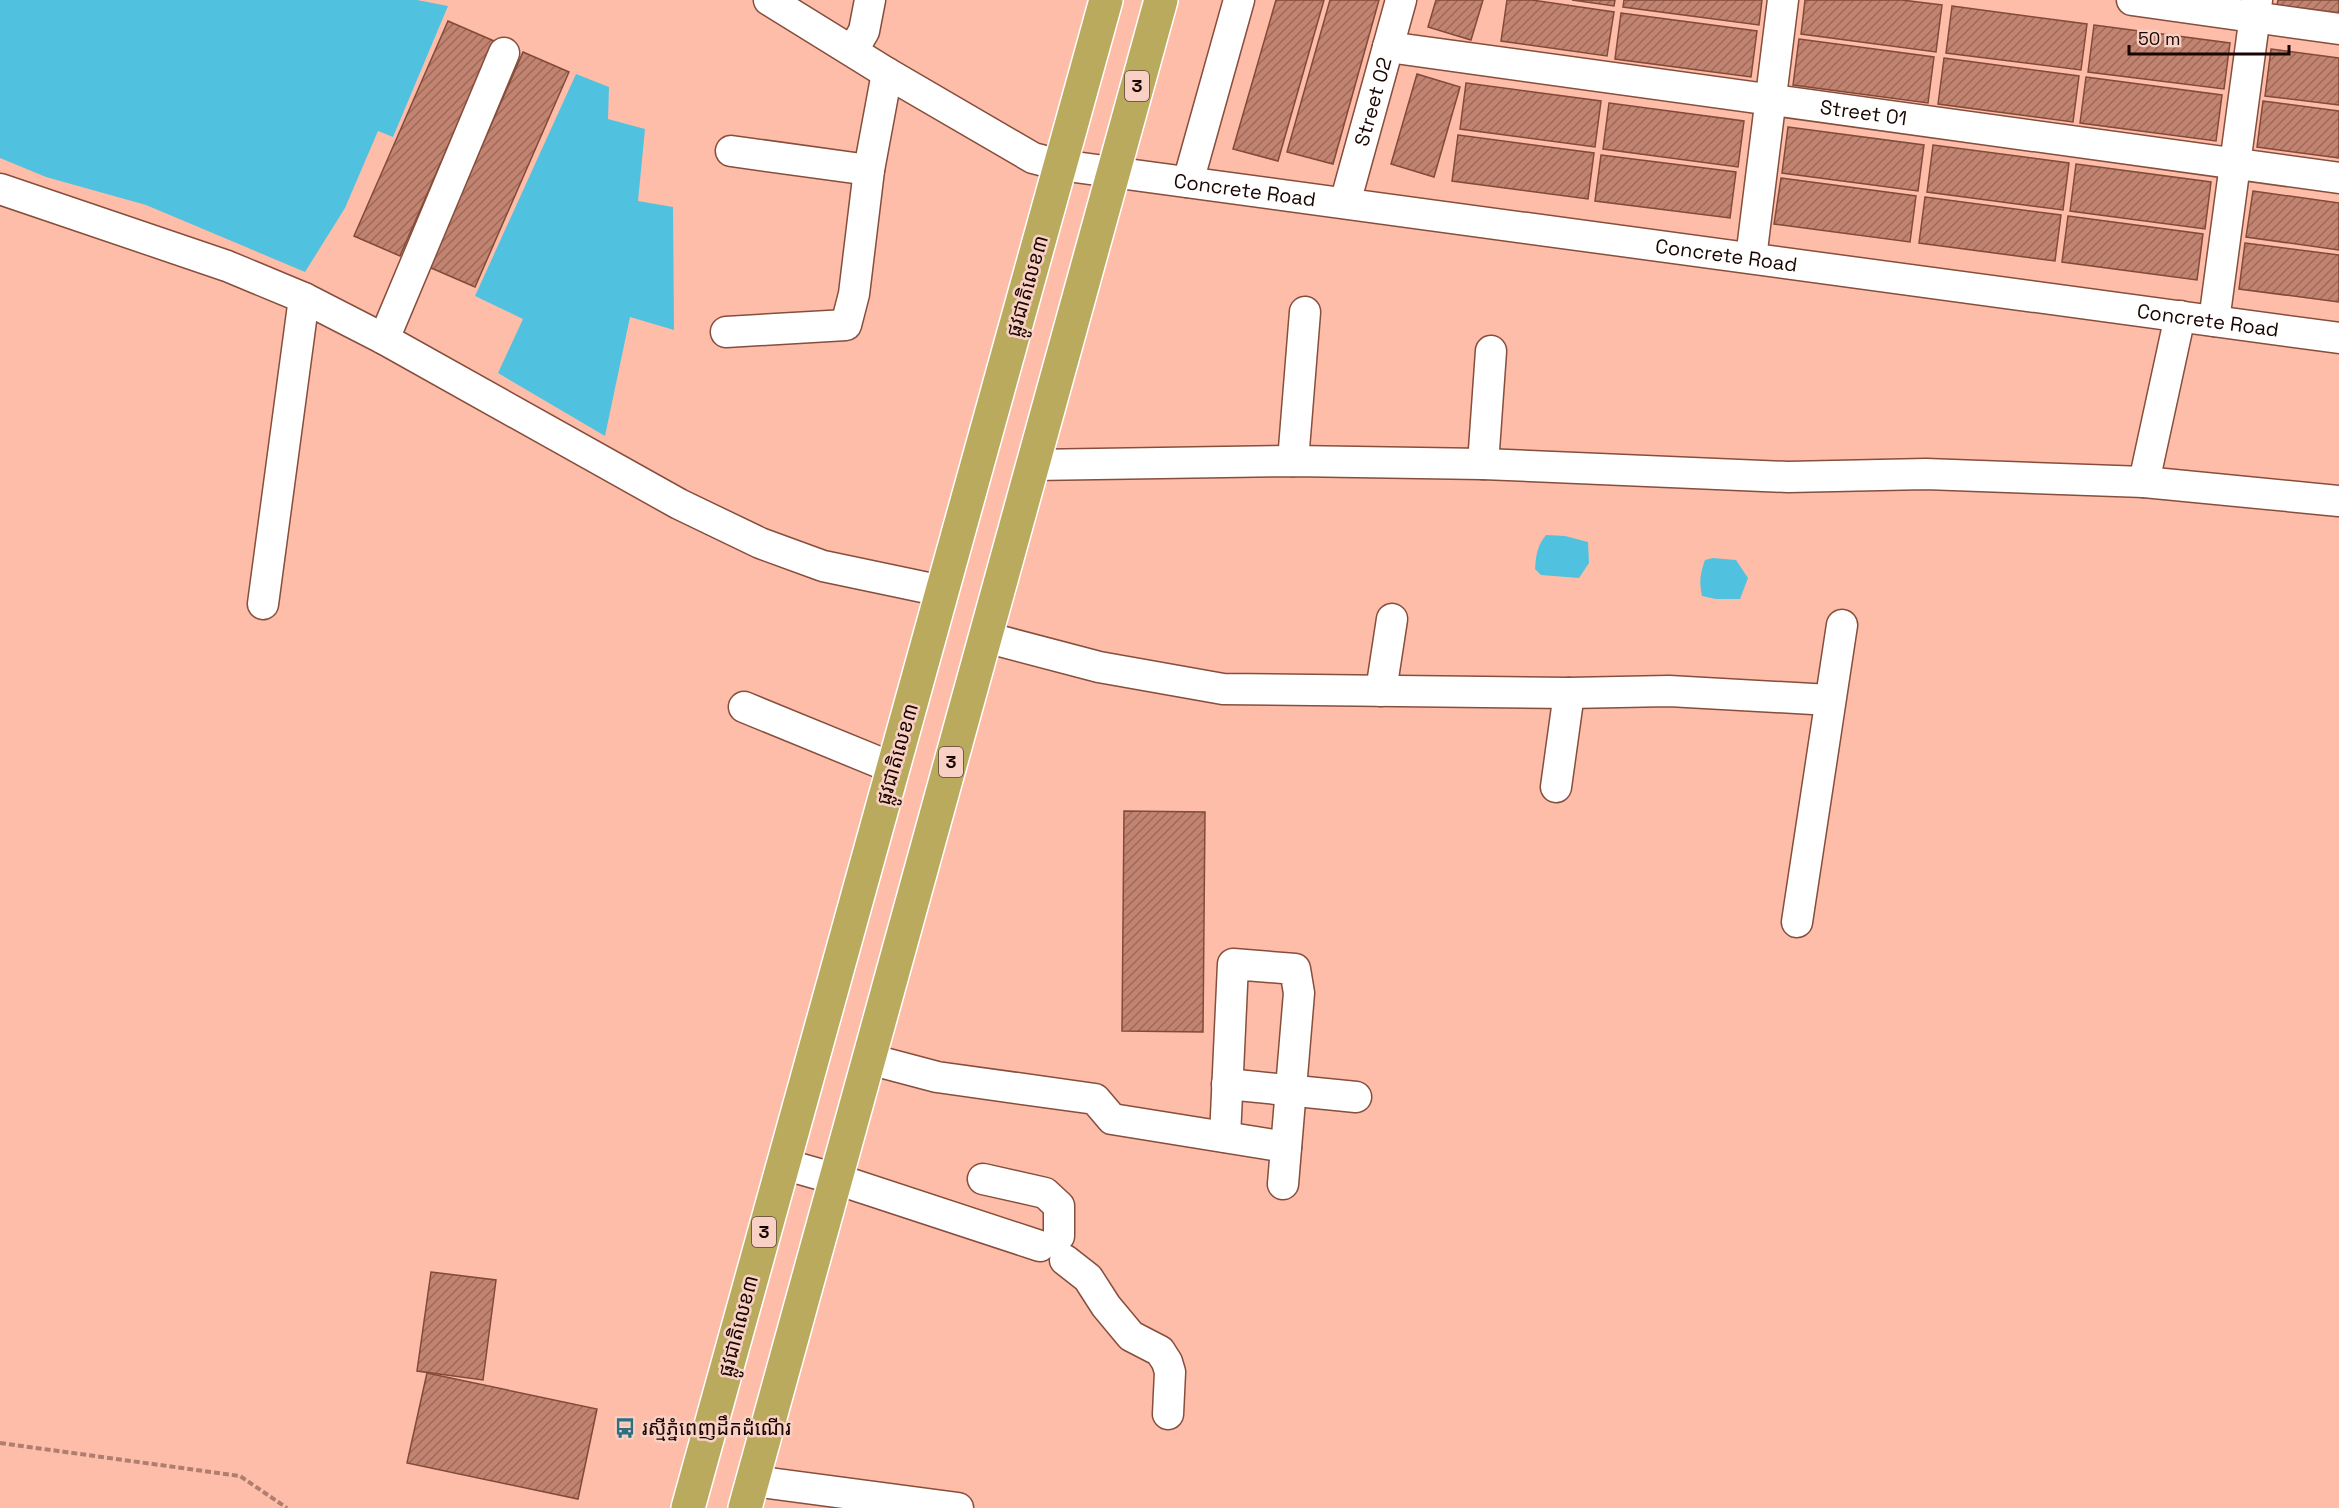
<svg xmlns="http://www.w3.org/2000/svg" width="2339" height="1508" font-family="'Space Grotesk','Noto Sans Khmer',sans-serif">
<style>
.water{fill:#50c2e0}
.building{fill:url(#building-hatch);stroke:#824a39;stroke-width:1.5}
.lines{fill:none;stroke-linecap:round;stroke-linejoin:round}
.minor-casing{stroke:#864e3c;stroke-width:33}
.highway-casing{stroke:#fff;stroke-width:36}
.path{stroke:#af7e6e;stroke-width:4;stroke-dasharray:6 3;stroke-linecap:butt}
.minor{stroke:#fff;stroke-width:30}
.highway{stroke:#b9aa5e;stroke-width:33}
.labels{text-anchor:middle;stroke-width:5;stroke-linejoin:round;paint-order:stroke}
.shield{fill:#f9d1c4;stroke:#5c423c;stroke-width:1.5}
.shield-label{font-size:18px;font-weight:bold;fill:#190501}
.street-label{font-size:20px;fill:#190501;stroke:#f9d1c4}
.poi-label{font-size:20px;fill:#190501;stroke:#f9d1c4;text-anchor:start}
</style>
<defs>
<pattern id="building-hatch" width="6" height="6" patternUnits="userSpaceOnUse" patternTransform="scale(1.5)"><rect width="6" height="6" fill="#c28471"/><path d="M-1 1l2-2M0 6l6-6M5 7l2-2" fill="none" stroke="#9d6a5a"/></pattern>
</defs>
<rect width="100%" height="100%" fill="#febda8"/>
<g class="water">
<polygon points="0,0 417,0 448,6 393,137 378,131 345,208 305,272 146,205 46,177 0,158"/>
<polygon points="576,74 609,87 608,119 645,129 638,201 673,207 674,330 630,317 605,436 498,373 523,319 475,296"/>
<path d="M1546,535L1565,536L1588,542L1589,563L1579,578L1541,575L1535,569C1536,555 1537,546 1546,535Z"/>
<path d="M1713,558L1736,560L1748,578L1740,599H1716L1702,596C1699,581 1700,574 1705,560Z"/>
</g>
<g class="building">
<polygon points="1276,0 1324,0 1278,161 1233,149"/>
<polygon points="1330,0 1379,0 1333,164 1287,152"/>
<polygon points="1436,0 1483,0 1471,40 1428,27"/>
<polygon points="1507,0 1532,0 1614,12 1607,56 1501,41"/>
<polygon points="1572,0 1615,0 1614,6"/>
<polygon points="1624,0 1762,0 1759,25 1623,7"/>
<polygon points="1805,0 1902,0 1942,5 1936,52 1801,34"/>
<polygon points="2278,0 2339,0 2339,13 2277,5"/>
<polygon points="1952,6 2087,24 2081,70 1946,53"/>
<polygon points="1621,13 1757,31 1751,77 1615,59"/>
<polygon points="448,21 494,41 400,256 354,236"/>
<polygon points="2094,25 2230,43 2224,89 2088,72"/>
<polygon points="1799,39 1934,57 1928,103 1793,85"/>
<polygon points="2271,49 2339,58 2339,105 2265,96"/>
<polygon points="523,52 569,72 475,287 429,267"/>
<polygon points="1944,58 2079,76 2073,122 1938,104"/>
<polygon points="1417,74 1460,87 1434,177 1391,164"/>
<polygon points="2086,77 2222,95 2216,141 2080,123"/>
<polygon points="1466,83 1601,101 1595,147 1460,129"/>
<polygon points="2263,101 2339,111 2339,158 2257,147"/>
<polygon points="1609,103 1744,121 1738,167 1603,149"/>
<polygon points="1788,127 1924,145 1918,191 1782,173"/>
<polygon points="1458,135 1594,153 1588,199 1452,181"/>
<polygon points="1933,145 2069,163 2063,210 1927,192"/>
<polygon points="1601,155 1736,172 1730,218 1595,201"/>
<polygon points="2076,164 2211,182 2205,229 2070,211"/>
<polygon points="1781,178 1916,196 1910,242 1774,224"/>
<polygon points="2253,191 2339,203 2339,250 2246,237"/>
<polygon points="1925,197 2061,215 2055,261 1919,243"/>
<polygon points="2068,216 2203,234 2197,280 2062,262"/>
<polygon points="2245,243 2339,255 2339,302 2239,289"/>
<polygon points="1124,811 1205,812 1203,1032 1122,1031"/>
<polygon points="431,1272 496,1280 483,1380 417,1371"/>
<polygon points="427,1373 597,1409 578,1499 407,1463"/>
</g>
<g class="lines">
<g class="minor-casing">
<g id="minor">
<path id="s1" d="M769,0L887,73L1033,158L1060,165L2339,338"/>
<polyline points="2132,0 2339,29"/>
<path id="s2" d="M1388,47L2339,178"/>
<polyline points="853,50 864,31 870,0"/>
<polyline points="731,151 869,170"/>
<polyline points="1188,182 1239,0"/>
<polyline points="0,189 227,266 304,298 384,339 679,504 760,543 823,566 942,591"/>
<path id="s3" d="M1345,203L1401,0"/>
<polyline points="1751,258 1783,0"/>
<polyline points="2214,321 2257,0"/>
<polyline points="726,332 846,325 854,294 869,170 887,73"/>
<polyline points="384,339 504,53"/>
<polyline points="1293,461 1305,312"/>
<polyline points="1483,464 1491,351"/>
<polyline points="1033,465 1293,461 1483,464 1788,477 1926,474 2144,482 2339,501"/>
<polyline points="2144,482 2180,316"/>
<polyline points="263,604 304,298"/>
<polyline points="985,637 1099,667 1223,689 1569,693 1669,691 1830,700"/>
<polyline points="1381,691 1392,619"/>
<polyline points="744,707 893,768"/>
<polyline points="1556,787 1569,693"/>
<polyline points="1797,922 1842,625"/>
<polyline points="869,1059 937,1077 1095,1099 1112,1119 1286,1147"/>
<polyline points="1227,1084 1356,1097"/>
<polyline points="1225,1137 1233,964 1295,969 1299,993 1283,1184"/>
<polyline points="783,1164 836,1179 1040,1246"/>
<polyline points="983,1179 1045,1193 1059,1206 1059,1236"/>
<polyline points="1065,1260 1088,1278 1106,1306 1131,1336 1160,1351 1167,1362 1170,1372 1168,1414"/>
<polyline points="753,1481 958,1508"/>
</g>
</g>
<g class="highway-casing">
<g id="highway">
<polyline points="688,1508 1106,0"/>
<polyline points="745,1508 1161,0"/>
</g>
</g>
<polyline class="path" points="0,1443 240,1476 287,1508"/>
<use href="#minor" class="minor"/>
<use href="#highway" class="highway"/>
</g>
<defs>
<g id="bus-bare" transform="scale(1.62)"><path d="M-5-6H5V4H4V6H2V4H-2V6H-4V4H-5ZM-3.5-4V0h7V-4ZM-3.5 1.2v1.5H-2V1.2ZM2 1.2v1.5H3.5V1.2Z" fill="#2c6f80" stroke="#f9d1c4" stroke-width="2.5" paint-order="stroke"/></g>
</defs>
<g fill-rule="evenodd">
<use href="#bus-bare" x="625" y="1428"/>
</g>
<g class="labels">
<g class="shield">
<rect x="1125" y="71" width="24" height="30" rx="4.5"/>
<rect x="939" y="747" width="24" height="30" rx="4.5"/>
<rect x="752" y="1217" width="24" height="30" rx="4.5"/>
</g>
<g class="shield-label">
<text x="1137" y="92">3</text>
<text x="951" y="768">3</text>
<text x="764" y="1238">3</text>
</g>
<g class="street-label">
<text dy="7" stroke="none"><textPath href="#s3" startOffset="105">Street 02</textPath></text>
<text dy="7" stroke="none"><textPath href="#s2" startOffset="480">Street 01</textPath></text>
<text dy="7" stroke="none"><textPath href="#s1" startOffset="522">Concrete Road</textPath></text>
<text dy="7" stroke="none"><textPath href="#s1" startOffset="1008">Concrete Road</textPath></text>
<text transform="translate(1027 286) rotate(-74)" y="7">ផ្លូវជាតិលេខ៣</text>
<text dy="7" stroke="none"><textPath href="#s1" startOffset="1494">Concrete Road</textPath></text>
<text transform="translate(897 754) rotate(-74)" y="7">ផ្លូវជាតិលេខ៣</text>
<text transform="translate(738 1326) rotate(-75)" y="7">ផ្លូវជាតិលេខ៣</text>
</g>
<g class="poi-label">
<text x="642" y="1435">រស្មីភ្នំពេញដឹកដំណើរ</text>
</g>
</g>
<path d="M2129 45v9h160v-9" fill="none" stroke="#190501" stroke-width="3"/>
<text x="2138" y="45" font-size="18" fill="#190501" stroke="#f9d1c4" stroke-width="4.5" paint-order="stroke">50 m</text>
</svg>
